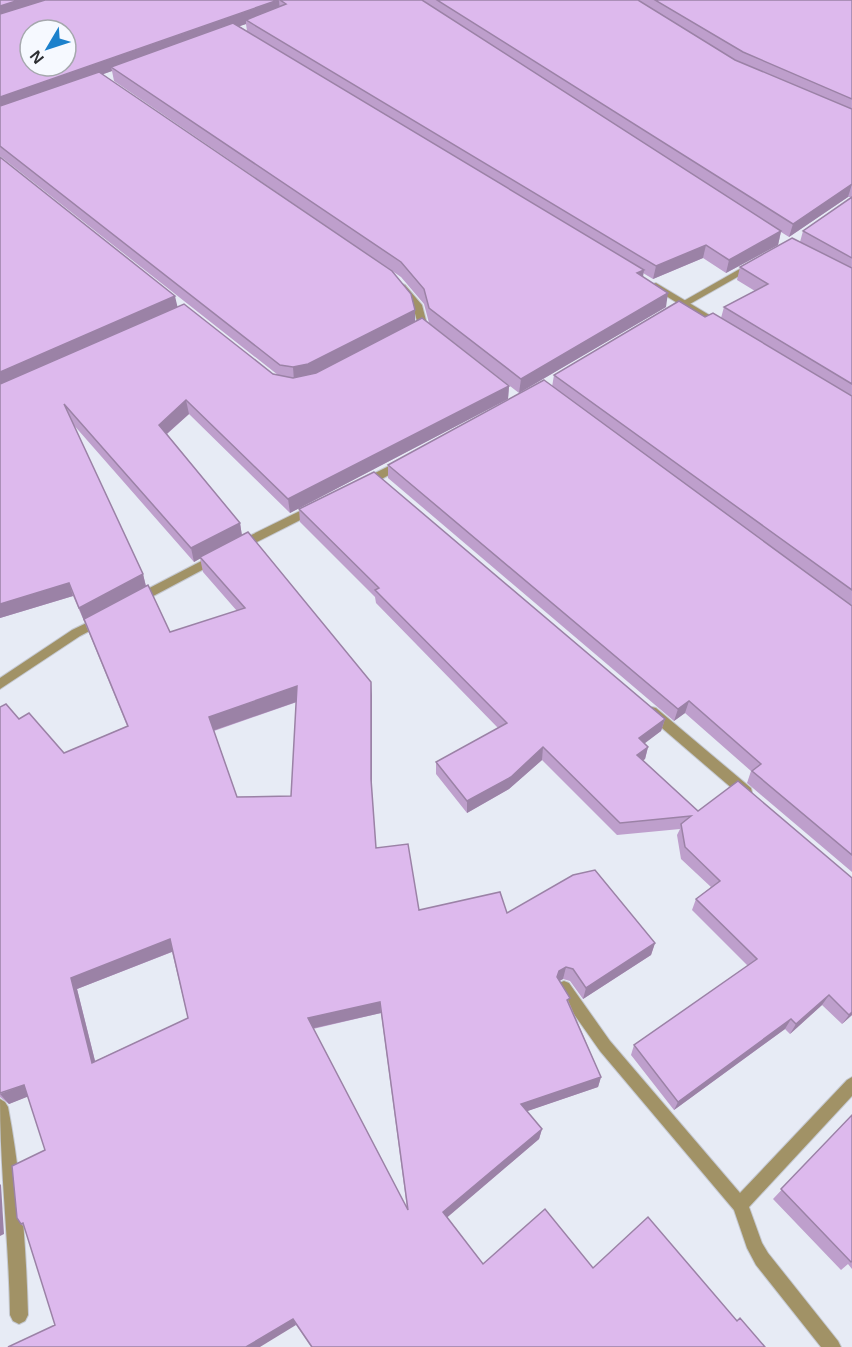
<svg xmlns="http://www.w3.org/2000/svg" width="852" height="1347" font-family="Helvetica,sans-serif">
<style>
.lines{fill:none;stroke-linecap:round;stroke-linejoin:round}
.minor-casing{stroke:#c5c9d2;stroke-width:2}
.tertiary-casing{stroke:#c5c9d2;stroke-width:2}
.minor{fill:#a19266;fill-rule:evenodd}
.tertiary{fill:#a19266;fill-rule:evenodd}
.wall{fill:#be9fcc;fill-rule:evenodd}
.shaded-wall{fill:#9b82a6}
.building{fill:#ddb9ed;stroke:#9b82a6;stroke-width:1.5;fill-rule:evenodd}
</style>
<rect width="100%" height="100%" fill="#e7ebf5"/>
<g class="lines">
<g class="minor-casing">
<g id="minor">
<polygon points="656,283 721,322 723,324 718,327 715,326 653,288 653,284"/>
<polygon points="402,284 405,285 422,305 427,324 434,330 432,332 426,332 418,325 413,306 398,287"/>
<polygon points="652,707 656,708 751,788 752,792 751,796 746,797 741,796 648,716 646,712 648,708"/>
<polygon points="564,981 569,983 610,1041 740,1193 847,1080 852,1077 852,1096 749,1207 762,1243 768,1253 838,1341 841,1347 821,1347 756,1265 747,1248 734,1210 600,1051 559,993 557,988 559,983"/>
<path d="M0,1099L5,1102L8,1107C21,1175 26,1245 28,1315L25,1321L19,1324L13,1321L10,1315C9,1243 0,1171 0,1099Z"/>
</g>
</g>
<g class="tertiary-casing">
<g id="tertiary">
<polygon points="752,262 755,263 755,267 674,313 668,313 666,311"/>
<polygon points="403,459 407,461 408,463 407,465 369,486 365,487 360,483 361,480"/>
<polygon points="312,505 317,509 316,512 243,549 235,549 233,546 235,543"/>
<polygon points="215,554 221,558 219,561 142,602 134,602 132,599 134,596"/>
<polygon points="99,617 103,618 105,621 103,624 80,636 0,689 0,678 72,630"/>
</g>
</g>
<use href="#minor" class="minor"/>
<use href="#tertiary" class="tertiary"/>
</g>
<g class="wall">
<path d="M0,0H852V197H848L789,237L781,232L778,245L726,273L703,258L653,279L643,273V277L666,307L519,393L429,323L424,304L401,277L114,81L112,71L103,74L415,322L509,386L508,399L290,513L189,414L167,434L240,523L242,536L372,696V792L376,848L419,910L507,913L655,943L651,955L583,999L570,981L563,979L560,981L601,1077L598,1087L527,1111L542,1129L539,1139L447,1217L483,1264L593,1268L737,1321L765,1347H311L296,1325H55L25,1228L21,1224L45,1150L28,1096L9,1104L0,1097V707L19,719L64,753L127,726L84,621L73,596L0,618V157L177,307L273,374L278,375L0,156ZM246,24L247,31L239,26ZM72,423L194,562L200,558L203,572L237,611L170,632L146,586L143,574ZM297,702L291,796L237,797L214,731ZM172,952L188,1018L95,1061L77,989ZM381,1013L407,1208L313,1029Z"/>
<polygon points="852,197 852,872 747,783 751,771 685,713 674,721 388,478 388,465 552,387 554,375 705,317 721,318 724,307 755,291 737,280 740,267 800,242 803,231"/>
<polygon points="299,509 665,719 661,731 644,743 648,747 645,759 643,760 698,811 852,878 852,1015 842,1024 822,1005 790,1034 785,1029 674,1110 631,1055 634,1045 748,966 692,910 696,899 711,887 681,859 677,835 680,829 617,835 542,760 509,789 467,813 436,774 436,762 498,728 376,603 375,597 300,522"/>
<polygon points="852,1115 852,1269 848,1264 841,1270 773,1199"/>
</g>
<g class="shaded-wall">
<polygon points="19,0 62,0 0,19 0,6"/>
<polygon points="279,0 280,12 246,20 246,24 116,70 111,67 112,71 0,111 0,97"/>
<polygon points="852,184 848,197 789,237 793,224"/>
<polygon points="781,231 778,245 726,273 729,260"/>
<polygon points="706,245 703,258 653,279 656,266"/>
<polygon points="644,270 642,284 637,273"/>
<polygon points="668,293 666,307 519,393 521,379"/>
<polygon points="175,296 178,309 0,388 0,372"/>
<polygon points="415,310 415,323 309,377 294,381 293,367"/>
<polygon points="509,386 508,399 290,513 288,499"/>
<polygon points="186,400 189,414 162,438 159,425"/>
<polygon points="240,523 242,536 194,562 191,548"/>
<polygon points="143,574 146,587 84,621 79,608"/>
<polygon points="69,583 73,596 0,618 0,604"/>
<polygon points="371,682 372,696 372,793 371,779"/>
<polygon points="297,686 299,701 212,731 209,717"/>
<polygon points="689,701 685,713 674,721 678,709"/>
<polygon points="665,719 661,731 636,750 639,738"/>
<polygon points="543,747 542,760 509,789 467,813 467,801"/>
<polygon points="648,747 645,759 634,767 637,755"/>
<polygon points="170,939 174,951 77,989 98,1073 92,1063 71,978"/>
<polygon points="655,943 651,955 583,999 586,988"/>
<polygon points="566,967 563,979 557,982 555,989 559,971"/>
<polygon points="829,995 822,1005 790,1034 796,1024"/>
<polygon points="380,1002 381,1013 310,1029 308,1018"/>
<polygon points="852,1012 852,1015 842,1024 849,1015"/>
<polygon points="791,1019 785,1029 674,1110 678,1102"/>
<polygon points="601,1077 598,1087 519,1114 521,1104"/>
<polygon points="24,1085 32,1095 9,1104 0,1094"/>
<polygon points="542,1129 539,1139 443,1221 443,1212"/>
<polygon points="0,1184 1,1185 4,1234 0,1236"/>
<polygon points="293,1319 296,1325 260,1347 246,1347"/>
</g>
<g class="building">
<polygon points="0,0 19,0 0,6"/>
<path d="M45,0H278L0,97V14ZM30,30H66V66H30Z"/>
<polygon points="280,0 422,0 781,231 729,260 706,245 656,266 246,20 286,4"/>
<polygon points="437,0 638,0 735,60 852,109 852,184 793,224"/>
<polygon points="655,0 852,0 852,99 743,52"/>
<polygon points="233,23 644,270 637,273 668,293 521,379 429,308 424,289 401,262 111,67"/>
<polygon points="99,72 392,271 411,294 415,310 308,364 293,367 280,365 0,146 0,106"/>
<polygon points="0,157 175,296 0,372"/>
<polygon points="852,197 852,258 803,231"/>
<polygon points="792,238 852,268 852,384 724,307 768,284 740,267"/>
<polygon points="679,301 705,317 713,313 852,396 852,590 554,375"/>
<polygon points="184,304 273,374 293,378 316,373 422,318 509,386 288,499 186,400 159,425 240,523 191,548 64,404 143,574 79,608 69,583 0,604 0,384"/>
<polygon points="544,380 852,606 852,855 752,771 761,764 689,701 678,709 388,465"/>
<polygon points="374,472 665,719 639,738 648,747 637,755 698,811 738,781 852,878 852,1012 849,1015 829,995 796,1024 791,1019 678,1102 634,1045 757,959 696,899 720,881 685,847 681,824 691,816 620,823 543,747 511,777 467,801 436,762 507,723 375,590 379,588 299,509"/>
<path d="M248,532L371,682V779L376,848L408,844L419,910L500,892L507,913L573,875L595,870L655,943L586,988L573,969L566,967L559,971L557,977L570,998L567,1000L601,1077L521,1104L542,1129L443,1212L483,1264L545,1209L593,1268L648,1217L737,1321L740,1318L765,1347H312L293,1319L246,1347H8L55,1325L23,1223L21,1224L17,1218L12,1166L45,1150L24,1085L0,1093V707L6,704L19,719L29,713L64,753L128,726L84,619L148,585L170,632L245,608L200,557ZM297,686L291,796L237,797L209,717ZM170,939L188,1018L92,1063L71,978ZM380,1002L408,1210L308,1018Z"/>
<polygon points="852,1115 852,1261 851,1262 781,1189"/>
</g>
<g transform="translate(48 48) rotate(231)"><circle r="28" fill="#f6f9ff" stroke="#a5a8ad" stroke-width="1.5"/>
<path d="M0-4.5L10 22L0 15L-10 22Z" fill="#1c81cc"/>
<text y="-9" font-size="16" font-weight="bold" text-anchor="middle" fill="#2c2e32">N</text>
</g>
</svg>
